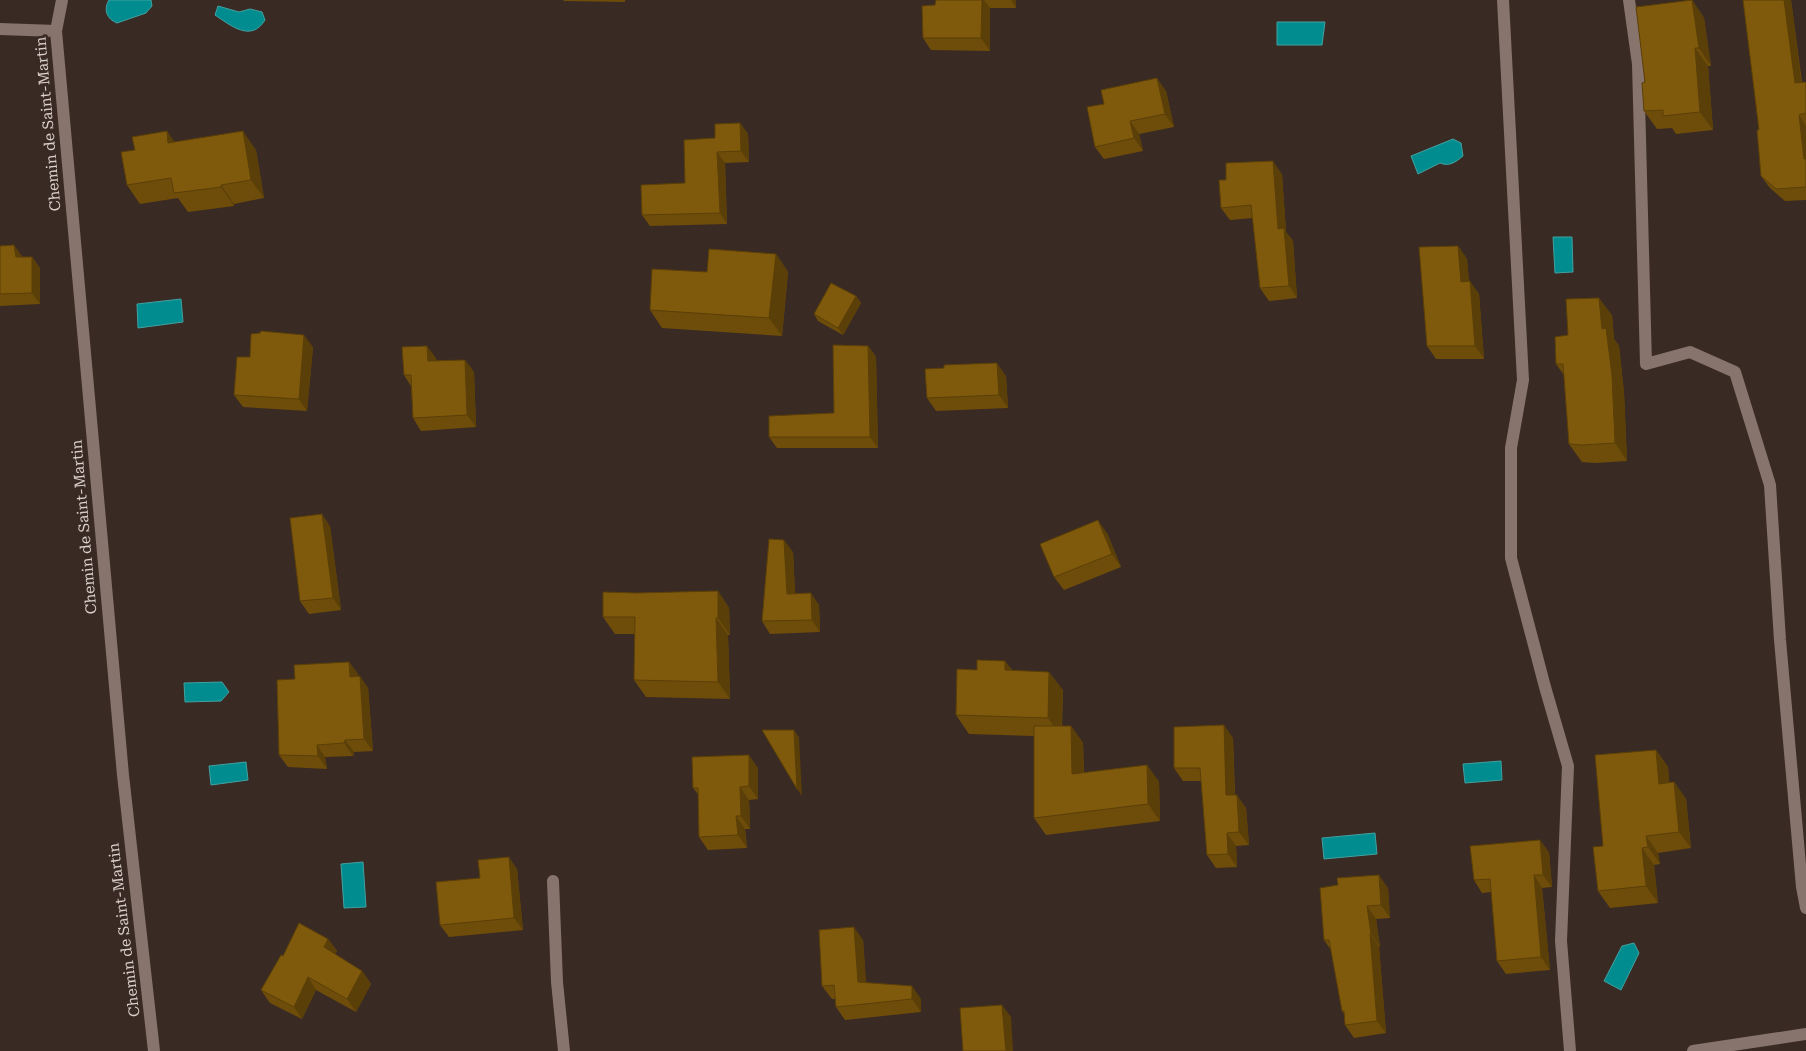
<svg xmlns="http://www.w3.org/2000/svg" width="1806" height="1051" font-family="'Roboto Serif',serif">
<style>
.water{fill:#018d8f;stroke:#42a1a1}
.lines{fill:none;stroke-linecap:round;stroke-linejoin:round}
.lane{stroke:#87746d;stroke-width:12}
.street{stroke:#87746d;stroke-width:12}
.wall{fill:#6e4d0a}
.shaded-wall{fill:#5a3f08}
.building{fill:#805a0c;stroke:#5a3f08}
.labels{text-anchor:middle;stroke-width:5;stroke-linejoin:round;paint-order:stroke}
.street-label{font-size:15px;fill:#dad0cb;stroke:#3a2a24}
</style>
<rect width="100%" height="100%" fill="#3a2a24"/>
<g class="water">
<path d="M109,0H151L152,6L146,13L117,23C107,19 103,10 109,0Z"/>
<path d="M218,6L239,12L250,9L262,12L265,20C251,43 230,25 215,15Z"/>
<polygon points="1277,22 1325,22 1322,45 1277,45"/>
<path d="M1453,139L1461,143L1463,156C1456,162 1449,167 1440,163L1418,174L1411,156Z"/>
<polygon points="1553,237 1572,237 1573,272 1555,273"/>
<polygon points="181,299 183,322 138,328 137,304"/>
<polygon points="222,682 229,692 221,701 185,702 184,683"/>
<polygon points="1501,761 1502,780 1465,783 1463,764"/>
<polygon points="246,762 248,780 211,785 209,766"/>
<polygon points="1375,833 1377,854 1324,859 1322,838"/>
<polygon points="363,862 366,907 344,908 341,864"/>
<polygon points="1634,943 1639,953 1621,990 1604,981 1622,946"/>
</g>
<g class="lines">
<g class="lane">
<polyline points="1503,0 1523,380 1511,448 1511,558 1545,687 1568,766 1561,941 1570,1051"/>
<polyline points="1629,0 1638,64 1646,364 1690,352 1735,372 1770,485 1780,640 1802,887 1806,908"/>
<polyline points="553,881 557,982 564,1051"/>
</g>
<g class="street">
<polyline points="62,0 56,31 123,775 154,1051"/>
<polyline points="0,29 56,31"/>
<polyline points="1693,1051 1806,1034"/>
</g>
</g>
<g class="wall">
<polygon points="563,0 625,0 625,2 564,1"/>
<polygon points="936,0 1016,0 1016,8 990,8 990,51 931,50 923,38 935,5"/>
<polygon points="1692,0 1704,18 1711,66 1708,66 1713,130 1676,134 1672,128 1657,129 1644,111 1645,82"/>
<polygon points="1743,0 1791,0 1802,82 1806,82 1806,200 1785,201 1770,188 1761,176 1759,130"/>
<polygon points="1166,91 1174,127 1139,134 1143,151 1104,159 1095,147"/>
<polygon points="740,123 748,134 749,162 725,163 727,224 650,226 642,215 685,183 715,138"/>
<polygon points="175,142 256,150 264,198 234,204 234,206 188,212 178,198 140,204 127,185 135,150"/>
<polygon points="1282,174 1286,232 1293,241 1297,298 1269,301 1260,288 1253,218 1230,220 1221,208 1226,180"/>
<polygon points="0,246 22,256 22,257 32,257 40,268 40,304 0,306"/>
<polygon points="1458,246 1467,259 1469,282 1479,294 1484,359 1436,359 1427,346"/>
<polygon points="776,254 788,272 782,336 662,328 650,310 707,272"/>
<polygon points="856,296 861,303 843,335 818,321 814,314"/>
<polygon points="1612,315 1614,339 1619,346 1624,393 1627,461 1595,463 1582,462 1569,444 1564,375 1556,364 1568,335"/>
<polygon points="868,346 876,357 878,448 777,448 769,437 834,413"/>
<polygon points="313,347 307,411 243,407 234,395 250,357"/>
<polygon points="436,358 436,361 465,360 474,372 476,427 421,431 413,418 411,386 404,375"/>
<polygon points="1006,376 1008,408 936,411 927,398"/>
<polygon points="330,526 341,610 309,614 300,601"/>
<polygon points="1107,533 1121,567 1064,590 1054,577"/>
<polygon points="793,552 795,593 819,605 820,632 770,634 762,621"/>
<polygon points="718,591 729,608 730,635 728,635 730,699 646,697 634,680 635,634 615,634 603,617 637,593"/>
<polygon points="1005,661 1012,670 1063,690 1062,726 1071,726 1083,743 1084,773 1147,765 1159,782 1160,821 1046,835 1034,818 1034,736 969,734 956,715 977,670"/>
<polygon points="349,662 358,674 358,676 368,688 373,751 354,752 353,756 325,757 327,769 288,767 279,755 295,679"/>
<polygon points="1233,738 1235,795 1246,808 1249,845 1236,846 1237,867 1216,868 1207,855 1201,781 1183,781 1174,768"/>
<polygon points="1656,750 1668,767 1669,783 1674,782 1686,799 1691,848 1658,853 1660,864 1654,865 1658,903 1610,908 1598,891 1603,846"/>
<polygon points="758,768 758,799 749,800 750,829 745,829 747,848 708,850 699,837 698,794 693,788"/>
<polygon points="1549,852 1552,887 1542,888 1550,970 1506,974 1497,961 1491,892 1482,893 1474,880"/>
<polygon points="517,869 523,930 449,937 440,925"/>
<polygon points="1338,885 1388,888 1390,918 1376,919 1380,947 1379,947 1386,1033 1354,1038 1345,1025 1345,1015 1342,1011 1331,950 1324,940"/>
<polygon points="328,939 337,951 335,954 362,971 371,984 356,1012 316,990 302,1019 270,1003 261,990 283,956"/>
<polygon points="863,940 866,983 921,999 921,1012 845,1020 836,1007 835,999 832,999 822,986"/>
</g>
<g class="shaded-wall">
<polygon points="982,0 984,0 990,8 990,51 981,38"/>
<polygon points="1011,0 1016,0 1016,8"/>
<polygon points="1692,0 1704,18 1711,66 1699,48"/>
<polygon points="1784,0 1791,0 1803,96 1795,83"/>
<polygon points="1695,48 1708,66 1713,130 1700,112"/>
<polygon points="1157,78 1166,91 1174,127 1165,114"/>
<polygon points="1799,115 1806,126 1806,161 1804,159"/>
<polygon points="1130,121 1139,134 1143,151 1134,138"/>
<polygon points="740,123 748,134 749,162 741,151"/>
<polygon points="167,131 180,150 168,143"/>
<polygon points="243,131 256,150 264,198 251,180"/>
<polygon points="717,152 725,163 727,224 720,213"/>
<polygon points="1273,161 1282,174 1286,232 1293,241 1297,298 1289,286 1278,229"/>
<polygon points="221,185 234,204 234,206 221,187"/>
<polygon points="14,245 22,256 24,268 16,257"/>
<polygon points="1458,246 1467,259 1470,294 1461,282"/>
<polygon points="776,254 788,272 782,336 769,318"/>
<polygon points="32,257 40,268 40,304 32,293"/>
<polygon points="1470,281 1479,294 1484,359 1475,346"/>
<polygon points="856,296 861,303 843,335 838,328"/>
<polygon points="1599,298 1612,315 1614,339 1619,346 1624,393 1627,461 1615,443 1602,329"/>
<polygon points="304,335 313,347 307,411 299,399"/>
<polygon points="427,346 436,358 437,374 428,361"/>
<polygon points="868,346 876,357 878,448 870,437"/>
<polygon points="465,360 474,372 476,427 467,415"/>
<polygon points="997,363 1006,376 1008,408 999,395"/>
<polygon points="322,514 330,526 341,610 333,598"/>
<polygon points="1098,520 1107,533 1121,567 1112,554"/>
<polygon points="784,540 793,552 796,606 787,594"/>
<polygon points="718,591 729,608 730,635 718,618"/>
<polygon points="811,593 819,605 820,632 812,620"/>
<polygon points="716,618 728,635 730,699 718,682"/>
<polygon points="1005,661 1018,680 1005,670"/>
<polygon points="349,662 358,674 359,690 350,677"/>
<polygon points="1049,672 1063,690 1061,737 1048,718"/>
<polygon points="360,676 368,688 373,751 364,739"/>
<polygon points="1224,725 1233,738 1235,808 1226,795"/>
<polygon points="1071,726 1083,743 1084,792 1072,774"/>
<polygon points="794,730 799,737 802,796 797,789"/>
<polygon points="345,740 354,752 353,756 344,743"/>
<polygon points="317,745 325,757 327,769 318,756"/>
<polygon points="1656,750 1668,767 1671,800 1659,784"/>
<polygon points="749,755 758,768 758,799 749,786"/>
<polygon points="1147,765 1159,782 1160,821 1148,804"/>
<polygon points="1674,782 1686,799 1691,848 1679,832"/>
<polygon points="740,787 749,800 750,829 741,816"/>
<polygon points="1237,795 1246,808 1249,845 1239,832"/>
<polygon points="736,816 745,829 747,848 738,835"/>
<polygon points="1227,833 1236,846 1237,867 1228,854"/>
<polygon points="1646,836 1658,853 1660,864 1648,847"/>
<polygon points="1540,840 1549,852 1552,887 1543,875"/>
<polygon points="1642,848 1654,865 1658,903 1646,886"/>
<polygon points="509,857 517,869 523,930 514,918"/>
<polygon points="1379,875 1388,888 1390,918 1381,905"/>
<polygon points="1534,875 1542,888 1550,970 1541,957"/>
<polygon points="1367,906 1376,919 1380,947 1371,934"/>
<polygon points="854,927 863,940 867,995 858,982"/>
<polygon points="1370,934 1379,947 1386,1033 1377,1021"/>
<polygon points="328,939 337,951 332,959 324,947"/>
<polygon points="362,971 371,984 356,1012 347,999"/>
<polygon points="308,977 316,990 302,1019 294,1007"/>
<polygon points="912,986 921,999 921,1012 912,999"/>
<polygon points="1002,1005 1011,1017 1013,1051 1006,1051"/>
</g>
<g class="building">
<polygon points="936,0 982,0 981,38 923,38 922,6 935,5"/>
<polygon points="1692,0 1699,48 1695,48 1700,112 1663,116 1663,110 1644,111 1642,83 1645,82 1636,7"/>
<polygon points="1743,0 1784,0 1795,83 1806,82 1806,113 1799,115 1804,159 1806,159 1806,187 1776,189 1761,176 1757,130 1759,130"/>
<polygon points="1157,78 1165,114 1130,121 1134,138 1095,147 1087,107 1104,104 1101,90"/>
<polygon points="740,123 741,151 717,152 720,213 642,215 641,185 685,183 684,140 715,138 715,124"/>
<polygon points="167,131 168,143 243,131 251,180 221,185 221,187 174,193 171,178 127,185 121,152 135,150 132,137"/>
<polygon points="1273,161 1278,229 1284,228 1289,286 1260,288 1251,205 1221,208 1219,180 1226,180 1226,163"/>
<polygon points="14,245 16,257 32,257 32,293 0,294 0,246"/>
<polygon points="1458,246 1461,282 1470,281 1475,346 1427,346 1419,247"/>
<polygon points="709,249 776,254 769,318 650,310 652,269 707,272"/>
<polygon points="831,283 856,296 838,328 814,314"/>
<polygon points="1599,298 1602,329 1606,328 1612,375 1615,443 1582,445 1569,444 1563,364 1556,364 1555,337 1568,335 1566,299"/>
<polygon points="261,331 304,335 299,399 234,395 237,357 250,357 251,334 260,333"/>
<polygon points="833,345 868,346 870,437 769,437 769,416 834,413"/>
<polygon points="427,346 428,361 465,360 467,415 413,418 411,375 404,375 402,347"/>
<polygon points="997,363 999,395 927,398 925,369 944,368 944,365"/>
<polygon points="322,514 333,598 300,601 290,518"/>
<polygon points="1098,520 1112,554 1054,577 1040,544"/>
<polygon points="769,539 784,540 787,594 811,593 812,620 762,621"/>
<polygon points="718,591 718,618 716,618 718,682 634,680 635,617 603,617 603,592 637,593"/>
<polygon points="977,660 1005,661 1005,670 1049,672 1048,718 956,715 957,669 977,670"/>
<polygon points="349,662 350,677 360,676 364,739 345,740 344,743 317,745 318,756 279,755 277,680 295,679 294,665"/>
<polygon points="1224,725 1226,795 1237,795 1239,832 1227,833 1228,854 1207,855 1200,768 1174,768 1174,727"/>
<polygon points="1034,726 1071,726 1072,774 1147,765 1148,804 1034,818"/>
<polygon points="762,730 794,730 797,789"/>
<polygon points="1656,750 1659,784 1674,782 1679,832 1646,836 1648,847 1642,848 1646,886 1598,891 1593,847 1603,846 1595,755"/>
<polygon points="749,755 749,786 740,787 741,816 736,816 738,835 699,837 698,788 693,788 692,757"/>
<polygon points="1540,840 1543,875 1534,875 1541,957 1497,961 1490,879 1474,880 1470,846"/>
<polygon points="509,857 514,918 440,925 436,882 480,878 478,860"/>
<polygon points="1379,875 1381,905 1367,906 1371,934 1370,934 1377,1021 1345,1025 1344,1011 1342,1011 1329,940 1324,940 1320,888 1338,885 1337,878"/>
<polygon points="299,923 328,939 324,947 362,971 347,999 308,977 294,1007 261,990 281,955 283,956"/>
<polygon points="854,927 858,982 912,986 912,999 836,1007 834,985 822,986 819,930"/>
<polygon points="1002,1005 1006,1051 963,1051 960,1008"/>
</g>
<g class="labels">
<g class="street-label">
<text transform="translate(48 124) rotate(-95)" y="5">Chemin de Saint-Martin</text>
<text transform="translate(84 527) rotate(-95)" y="5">Chemin de Saint-Martin</text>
<text transform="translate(124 930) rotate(-97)" y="5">Chemin de Saint-Martin</text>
</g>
</g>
</svg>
